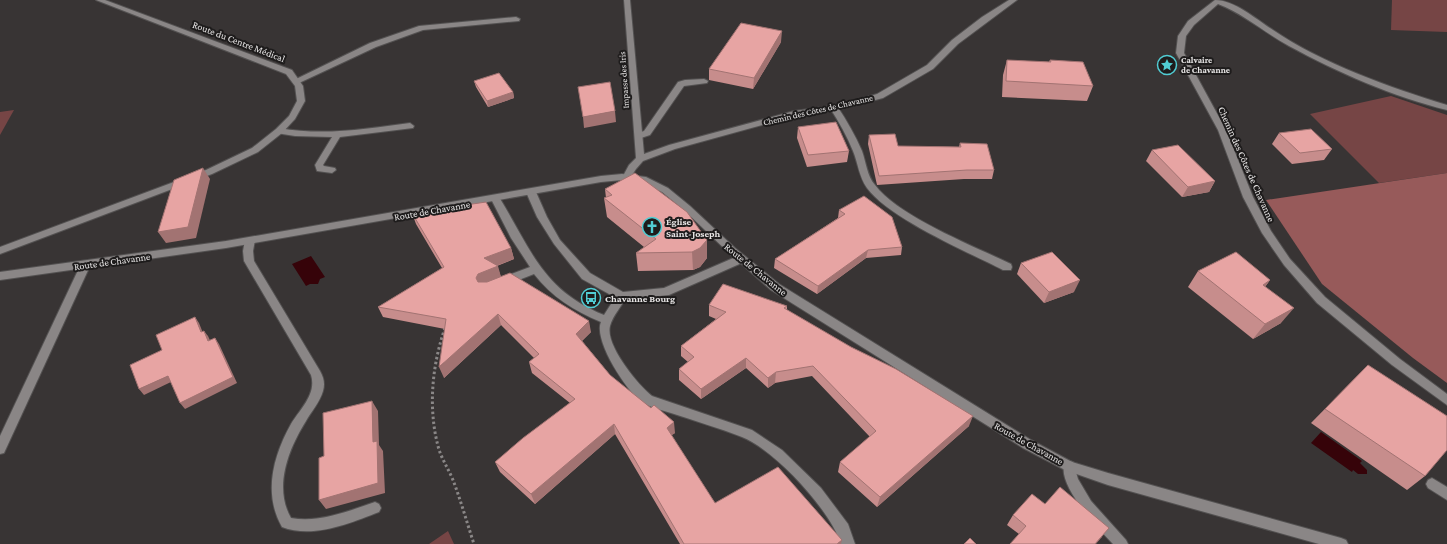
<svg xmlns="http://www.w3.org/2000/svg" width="1447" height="544" font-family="'Crimson Pro',serif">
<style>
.green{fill:#764545}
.forest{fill:#975a5a}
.water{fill:#360309}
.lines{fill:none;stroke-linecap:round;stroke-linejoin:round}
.service-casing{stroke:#535151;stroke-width:2}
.minor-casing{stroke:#535151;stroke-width:2}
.secondary-casing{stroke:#535151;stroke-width:2}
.path{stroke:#8a8787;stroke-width:3;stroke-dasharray:2.5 2.5;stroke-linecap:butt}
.service{fill:#8a8686;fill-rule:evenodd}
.minor{fill:#8a8686;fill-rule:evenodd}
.secondary{fill:#8a8686;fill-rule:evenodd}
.wall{fill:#c78d8c}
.shaded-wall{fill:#a27372}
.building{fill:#e7a4a3;stroke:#a27372}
.labels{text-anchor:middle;stroke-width:4;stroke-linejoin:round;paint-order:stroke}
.far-poi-label{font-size:9px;font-weight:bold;fill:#e8e6e6;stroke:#1e1c1c;text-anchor:start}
.far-street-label{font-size:9px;fill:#e8e6e6;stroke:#1e1c1c}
.street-label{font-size:10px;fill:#e8e6e6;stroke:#1e1c1c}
.poi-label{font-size:10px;font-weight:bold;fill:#e8e6e6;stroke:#1e1c1c;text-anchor:start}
</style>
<rect width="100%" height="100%" fill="#383434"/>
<g class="green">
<polygon points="1392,0 1447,0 1447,32 1391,30"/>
<polygon points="1391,96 1447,115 1447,173 1379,183 1310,114"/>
<polygon points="14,110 0,135 0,112"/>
<polygon points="448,531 454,544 429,544"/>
</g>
<polygon class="forest" points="1447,173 1447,383 1413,358 1322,284 1266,200"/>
<g class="water">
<polygon points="311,256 325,277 320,279 318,284 310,284 306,286 292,264"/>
<polygon points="1321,432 1362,461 1360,463 1367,470 1367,474 1358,474 1353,470 1352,472 1311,443"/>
</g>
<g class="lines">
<g class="service-casing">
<g id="service">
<polygon points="516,17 520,19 519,21 423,30 376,47 299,83 296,83 292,81 370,43 419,26"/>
<polygon points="704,79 708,81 707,83 684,86 650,135 638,139 635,138 635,134 644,131 678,82 685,80"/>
<path d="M831,106H837C847,121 855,135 862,151C866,162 867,176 875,185C899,217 974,246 1011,264L1012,267L1011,270H1003C968,252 890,219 867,188C859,177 858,163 853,151C847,136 839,122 830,108Z"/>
<path d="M410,123L414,126L413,128L340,137L323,165L324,166L335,168L336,170L332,173L317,171L315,165L332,137L295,136L276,133L275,131L279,128C323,136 366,129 410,123Z"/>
<path d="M496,196L499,197C531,249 542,290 604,315L618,293H626L627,296C622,306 613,315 610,326C605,345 638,385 652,396L752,430L782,450L821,488L848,524L855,544H841C831,511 775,450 742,437C719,428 695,421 671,413C662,410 653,408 645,404C628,395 593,340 601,322C574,311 552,297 534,274L506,285H498L497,282L498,279L530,267L511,238L491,199Z"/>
<path d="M250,237L255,240L253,251L254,261L320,371C324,378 325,384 323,391C320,402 311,412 306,421C289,448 273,487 291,518C320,523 348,511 375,502L379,504L381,508L379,512C351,523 313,539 282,527C263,494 273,456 291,424C300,409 317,394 311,375L244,261L243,251L245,240Z"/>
<polygon points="1432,478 1447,487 1447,500 1428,488 1426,484 1428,480"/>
</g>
</g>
<g class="minor-casing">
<g id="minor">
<polygon points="96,0 105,0 292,70 303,86 305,101 295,119 282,133 258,152 212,174 0,254 0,247 206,170 252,148 276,129 289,116 297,101 295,86 286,74"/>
<polygon points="624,0 630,0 644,154 669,145 794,111 840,105 877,94 927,65 952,40 982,17 1009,0 1017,0 958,44 933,69 883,98 841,109 798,115 675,149 643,161 636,169 630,178 627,179 623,176 629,165 636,158"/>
<path d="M1215,0C1234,0 1256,19 1273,30C1321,63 1391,88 1447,105V110C1394,97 1337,72 1289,46C1265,33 1244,14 1218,4L1194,25L1186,36L1184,53L1226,130L1253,197L1271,231L1290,259L1325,297L1400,359L1447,394V405L1392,365L1317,303L1284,265L1262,233L1243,197L1218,130L1176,53L1178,36L1188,21Z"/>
<polygon points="531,189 536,192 547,217 560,240 590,273 623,292 664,288 738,256 741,255 746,259 744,262 669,295 622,300 618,299 582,279 554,244 537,217 526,192"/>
<polygon points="85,262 90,266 4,453 0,454 0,436 80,266"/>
<path d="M1069,461L1073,462L1078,479L1091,501L1126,540L1128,544H1113C1099,529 1055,484 1065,462Z"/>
</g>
</g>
<g class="secondary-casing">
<polygon id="secondary" points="622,174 646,177 668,188 690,206 735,248 779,284 1031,440 1072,462 1108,473 1341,538 1346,540 1348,544 1319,544 1108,485 1065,470 1023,448 771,290 729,253 684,210 662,192 638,181 622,180 601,182 226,248 0,280 0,272 226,241 601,176"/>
</g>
<path class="path" d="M445,328C432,365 428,408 438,446C441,458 448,468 453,480C461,501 467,523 474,544"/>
<use href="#service" class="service"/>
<use href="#minor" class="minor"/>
<use href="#secondary" class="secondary"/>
</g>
<g class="wall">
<polygon points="781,42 753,89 709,80 709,69"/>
<polygon points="1007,60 1049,62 1050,60 1093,86 1087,101 1002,97 1003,75"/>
<polygon points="474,81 513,92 514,98 488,107 476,87"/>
<polygon points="798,127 849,151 847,162 807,167 797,138"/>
<polygon points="1279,133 1332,149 1324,160 1292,164 1272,144"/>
<polygon points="869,135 898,146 959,147 960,143 994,170 992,179 964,179 877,185 868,144"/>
<polygon points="1152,150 1215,181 1209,192 1182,197 1146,161"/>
<polygon points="605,189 707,258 700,267 693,270 638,271 636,253 644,247 607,217 604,198 606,198"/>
<polygon points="839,210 902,247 901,255 866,258 817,294 774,268 775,259 838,218"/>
<polygon points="412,213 511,248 514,259 497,266 501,277 591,332 582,341 610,375 675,433 671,435 715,503 841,544 680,544 615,434 535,504 500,472 495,462 570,403 532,373 529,362 534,358 501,325 444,378 445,329 383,317 378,307 442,268 416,224"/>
<polygon points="1021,263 1074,292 1044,303 1017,274"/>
<polygon points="1198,271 1270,280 1265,287 1281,323 1253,339 1188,287"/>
<polygon points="709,305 787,306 787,310 969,426 877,507 838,472 840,462 870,437 812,376 775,383 768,388 746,368 701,399 679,380 679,369 688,362 681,356 681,346 716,319 709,316"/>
<polygon points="1368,365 1425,476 1407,490 1311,423"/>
<polygon points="1045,504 1102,538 1019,534 1007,525 1013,515"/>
</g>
<g class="shaded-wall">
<polygon points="782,31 781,42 753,89 754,78"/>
<polygon points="513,92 514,98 488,107 487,101"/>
<polygon points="615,111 616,122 584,128 583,117"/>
<polygon points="203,168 210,179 196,238 166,243 158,232"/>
<polygon points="1215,181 1209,192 1182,197 1188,187"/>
<polygon points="707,240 707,258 700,267 693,270 692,252"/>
<polygon points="511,248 514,259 488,269 484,258"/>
<polygon points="868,250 866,258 817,294 818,286"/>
<polygon points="498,266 501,277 480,289 476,278 478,274"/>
<polygon points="1080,280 1074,292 1044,303 1049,292"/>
<polygon points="1270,280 1259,295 1263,285"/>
<polygon points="1294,308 1281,323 1253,339 1265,324"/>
<polygon points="498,314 501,325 444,378 439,367"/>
<polygon points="195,317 199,323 205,338 201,332"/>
<polygon points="589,321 591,332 578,344 576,334"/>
<polygon points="204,331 208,336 213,347 208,341"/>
<polygon points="215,338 219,344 237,383 185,409 180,403"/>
<polygon points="746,358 746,368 701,399 701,389"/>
<polygon points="776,372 775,383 768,388 768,378"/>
<polygon points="168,376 173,381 144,395 139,389"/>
<polygon points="372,401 378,411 379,445 383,451 385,493 326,509 319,500 373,442"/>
<polygon points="973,416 969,426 877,507 880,497"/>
<polygon points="674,422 675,433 668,438 667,428"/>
<polygon points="614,424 615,434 535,504 531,494"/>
<polygon points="1109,528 1096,544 1095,544"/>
<polygon points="842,540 841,544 837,544"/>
</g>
<g class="building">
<polygon points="741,23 782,31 754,78 709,69"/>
<polygon points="1007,60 1051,62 1050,60 1083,62 1093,86 1006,81"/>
<polygon points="499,73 513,92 487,101 474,81"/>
<polygon points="610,82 615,111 583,117 578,87"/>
<polygon points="836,122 849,151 808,155 798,127"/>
<polygon points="1311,129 1332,149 1300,153 1279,133"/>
<polygon points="895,134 898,146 961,147 960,143 987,144 994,170 967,170 879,176 869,135"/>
<polygon points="1178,145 1215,181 1188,187 1152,150"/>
<polygon points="203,168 188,227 158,232 174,180"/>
<polygon points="635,173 687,212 707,240 700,248 692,252 636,253 656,239 604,198 612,195 605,189"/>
<polygon points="864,196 892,217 902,247 868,250 818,286 775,259 845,214 839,210"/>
<polygon points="486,202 511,248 484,258 498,266 478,274 476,278 478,282 487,282 510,273 589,321 576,334 610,375 651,408 654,405 674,422 667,428 715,503 778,467 842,540 837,544 684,544 614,424 531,494 495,462 523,438 575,399 529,362 539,354 498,314 439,367 446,319 378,307 444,267 412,213"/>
<polygon points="1052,252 1080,280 1049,292 1021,263"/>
<polygon points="1236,252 1270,280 1263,285 1294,308 1265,324 1198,271"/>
<polygon points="723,284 787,306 784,308 851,347 896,369 973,416 880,497 840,462 876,431 813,366 776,372 768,378 746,358 701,389 679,369 694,357 681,346 726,312 709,305"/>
<polygon points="195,317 201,332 204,331 208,341 215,338 233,377 180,403 168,376 139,389 130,365 162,350 156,335"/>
<polygon points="1368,365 1447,416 1447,450 1425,476 1325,409"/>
<polygon points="372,401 373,442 377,441 378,483 319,500 319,458 324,456 323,413"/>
<polygon points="1060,487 1109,528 1095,544 1010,544 1026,526 1013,515 1032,494 1045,504"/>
<polygon points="970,538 976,544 964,544"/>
</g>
<defs>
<g id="sight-ring" transform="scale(1)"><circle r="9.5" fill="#1e1c1c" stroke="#51ccd3" stroke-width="1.5"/><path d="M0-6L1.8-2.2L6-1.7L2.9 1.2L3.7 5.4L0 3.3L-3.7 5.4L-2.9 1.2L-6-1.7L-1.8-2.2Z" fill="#51ccd3"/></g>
<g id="church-ring" transform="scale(1)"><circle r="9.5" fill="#1e1c1c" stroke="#51ccd3" stroke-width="1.5"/><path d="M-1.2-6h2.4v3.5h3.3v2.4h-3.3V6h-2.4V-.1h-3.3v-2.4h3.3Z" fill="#51ccd3"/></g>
<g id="bus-ring" transform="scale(1)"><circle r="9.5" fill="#1e1c1c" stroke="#51ccd3" stroke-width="1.5"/><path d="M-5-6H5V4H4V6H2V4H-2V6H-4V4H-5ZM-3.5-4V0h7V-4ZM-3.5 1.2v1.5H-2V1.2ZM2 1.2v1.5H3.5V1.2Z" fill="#51ccd3"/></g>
</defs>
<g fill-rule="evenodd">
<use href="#sight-ring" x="1167" y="65"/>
<use href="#church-ring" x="652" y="227"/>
<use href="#bus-ring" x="591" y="298"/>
</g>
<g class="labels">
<g class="far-poi-label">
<text x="1181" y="63">Calvaire<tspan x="1181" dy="10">de Chavanne</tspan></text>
</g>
<g class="far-street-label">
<text transform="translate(624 80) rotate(-94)" y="3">Impasse des Iris</text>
<text transform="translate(818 110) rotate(-13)" y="3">Chemin des Côtes de Chavanne</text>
</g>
<g class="street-label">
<text transform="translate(239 41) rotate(21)" y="4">Route du Centre Médical</text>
<text transform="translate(1247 164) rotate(66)" y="4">Chemin des Côtes de Chavanne</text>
<text transform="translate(432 210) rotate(-10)" y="4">Route de Chavanne</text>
<text transform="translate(112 261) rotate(-8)" y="4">Route de Chavanne</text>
<text transform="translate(756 269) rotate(39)" y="4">Route de Chavanne</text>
<text transform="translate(1029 443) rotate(29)" y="4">Route de Chavanne</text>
</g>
<g class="poi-label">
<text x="666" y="225">Église<tspan x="666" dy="12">Saint-Joseph</tspan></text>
<text x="605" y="302">Chavanne Bourg</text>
</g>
</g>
</svg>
